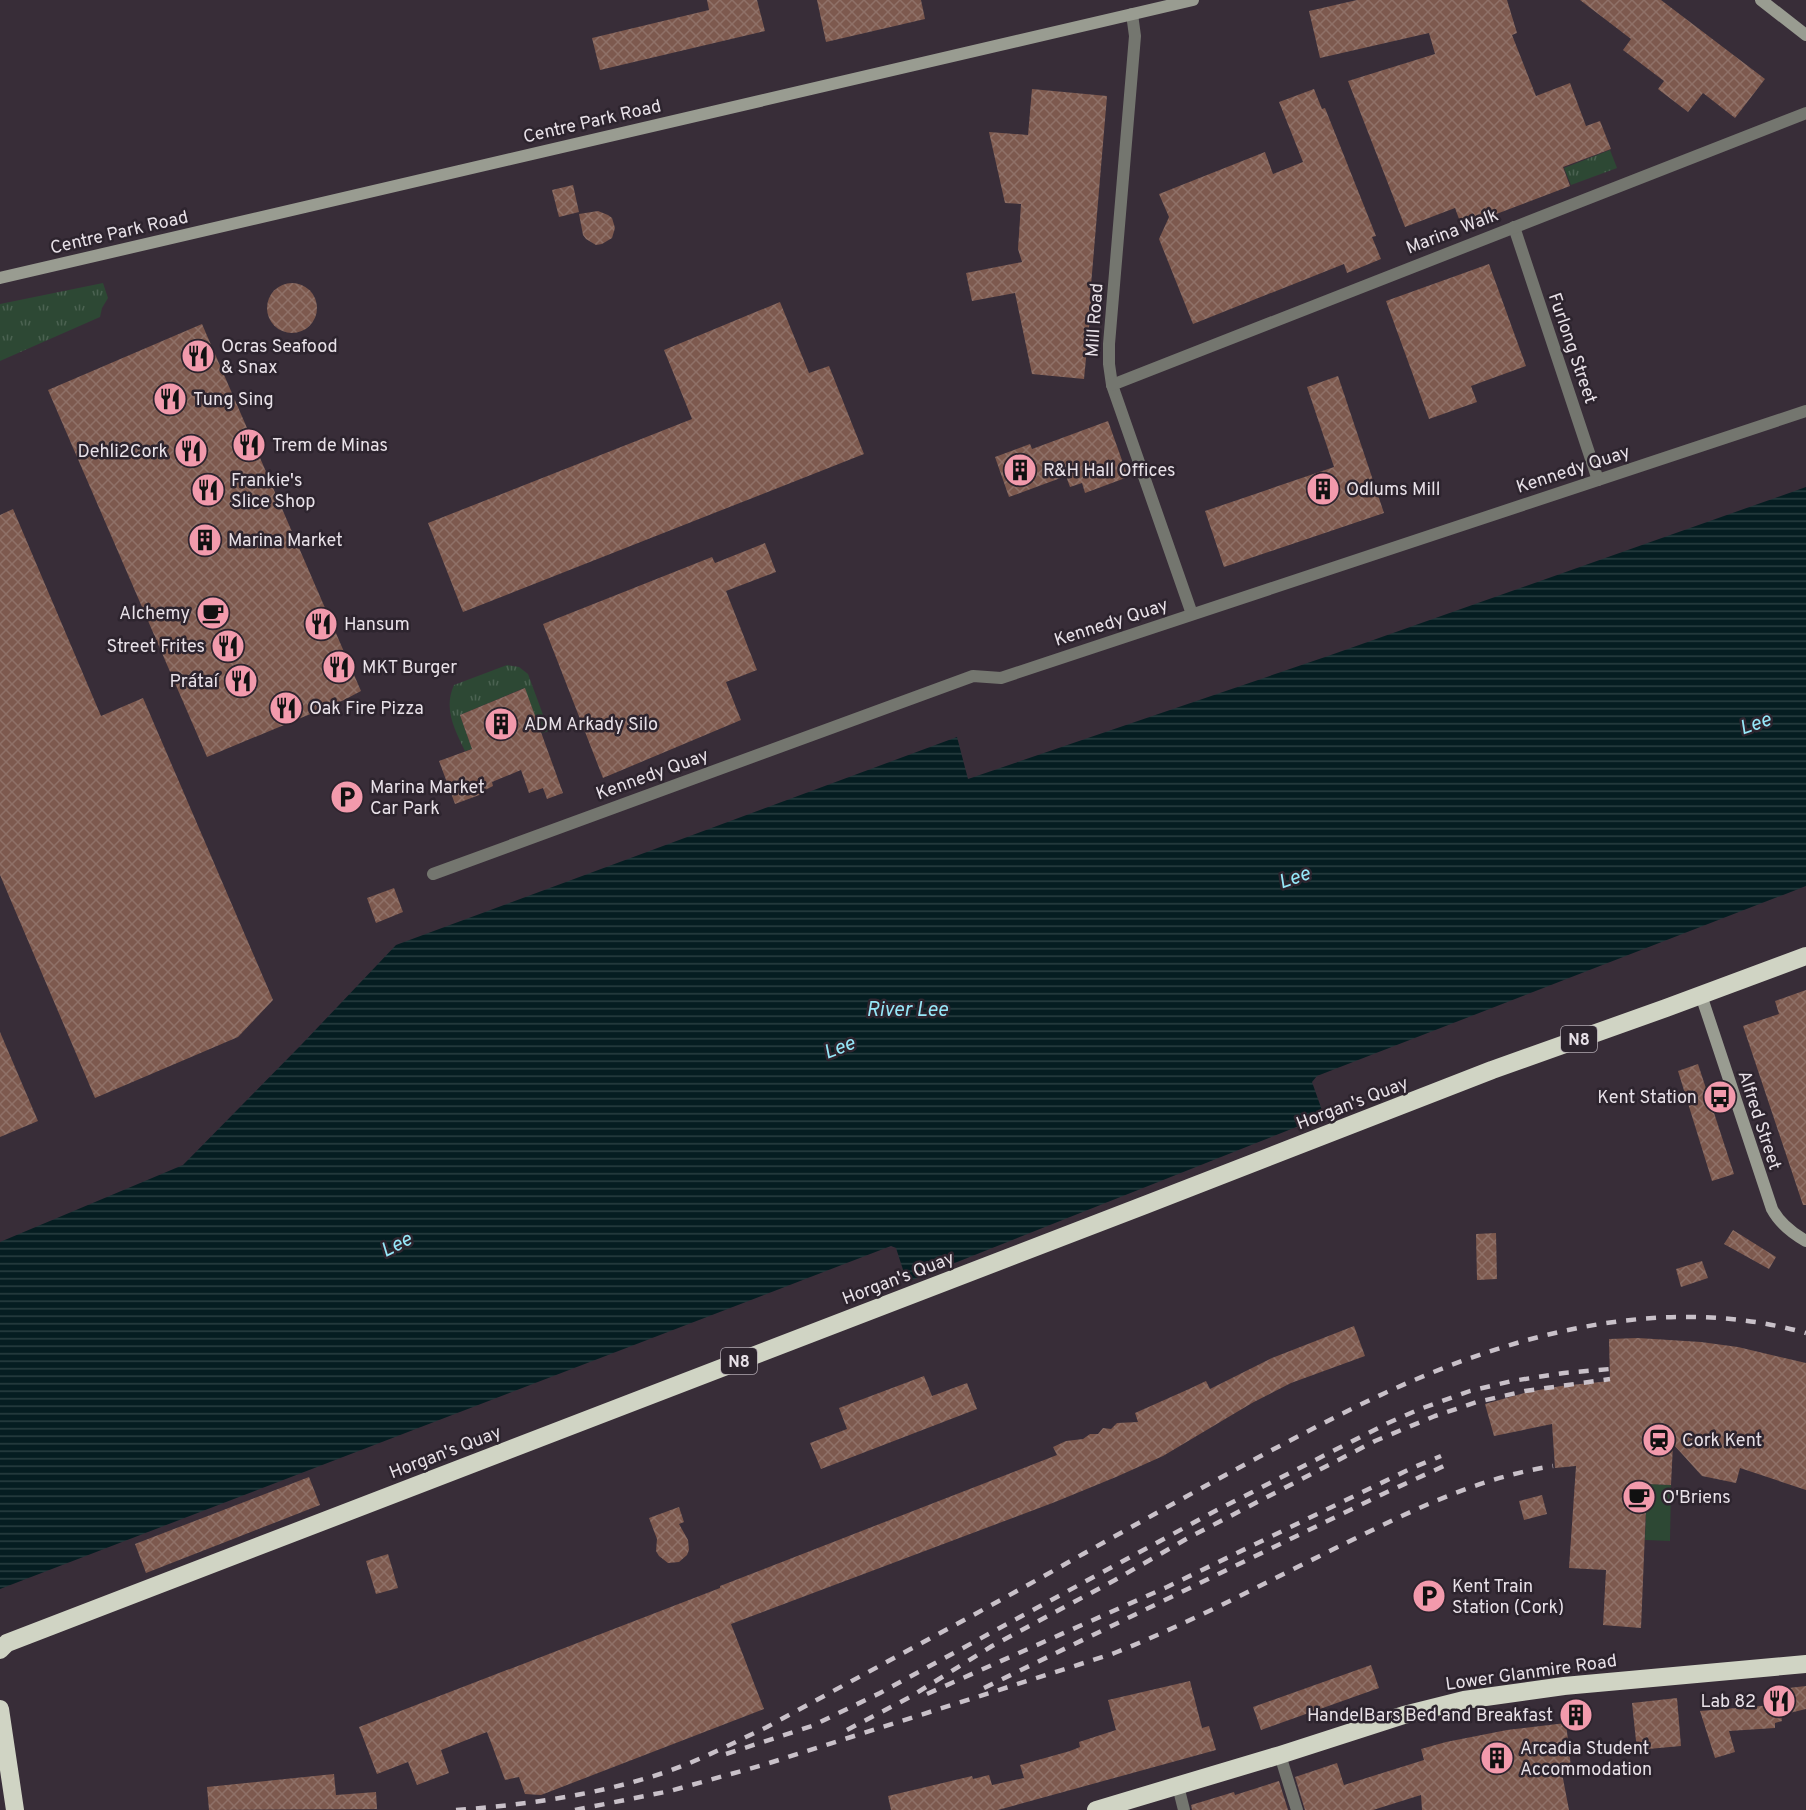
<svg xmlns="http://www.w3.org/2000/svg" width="1806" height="1810" font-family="Overpass,sans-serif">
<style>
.grass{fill:url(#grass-tufts)}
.garden{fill:#2d4834}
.water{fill:url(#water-rules)}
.building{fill:url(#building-cross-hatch)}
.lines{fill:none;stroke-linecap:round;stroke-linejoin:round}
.street{stroke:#74766f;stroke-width:12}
.secondary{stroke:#999c91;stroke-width:12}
.highway{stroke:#d0d4c4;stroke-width:18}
.rail{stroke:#c9c1c9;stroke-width:4.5;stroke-dasharray:10 10;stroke-linecap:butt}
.labels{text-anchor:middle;stroke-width:5;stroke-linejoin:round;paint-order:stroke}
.shield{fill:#2d242e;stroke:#b0a8b0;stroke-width:1.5}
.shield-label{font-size:16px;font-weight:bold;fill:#e8e1e8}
.street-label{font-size:18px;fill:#e8e1e8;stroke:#2d242e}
.poi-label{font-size:18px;fill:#e8e1e8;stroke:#2d242e;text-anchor:start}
.water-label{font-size:20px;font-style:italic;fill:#96e7f8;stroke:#2d242e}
</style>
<defs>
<pattern id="grass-tufts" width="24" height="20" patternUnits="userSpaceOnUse" patternTransform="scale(1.5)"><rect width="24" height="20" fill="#2d4834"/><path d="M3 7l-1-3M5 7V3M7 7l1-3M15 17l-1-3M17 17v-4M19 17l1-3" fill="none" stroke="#4b6251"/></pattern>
<pattern id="water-rules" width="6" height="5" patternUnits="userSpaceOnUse" patternTransform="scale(1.5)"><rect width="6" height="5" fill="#051d21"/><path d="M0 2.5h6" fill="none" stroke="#293e41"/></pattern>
<pattern id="building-cross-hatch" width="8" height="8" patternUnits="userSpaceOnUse" patternTransform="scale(1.5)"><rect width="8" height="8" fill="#7d594e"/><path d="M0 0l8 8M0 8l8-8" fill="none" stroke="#8f7168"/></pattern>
</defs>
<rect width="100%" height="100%" fill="#382d38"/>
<g class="grass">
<polygon points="1610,150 1617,168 1571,185 1564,168"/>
<polygon points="103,283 108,298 102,308 100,317 0,361 0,304"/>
<path d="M507,665L519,667L528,674L549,731L542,733L524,688L460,715L472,749L465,751C455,730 443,709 454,685Z"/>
</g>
<polygon class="garden" points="1647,1484 1671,1485 1670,1541 1645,1540"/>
<polygon class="water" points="1806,487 1806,886 1317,1076 1312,1082 1324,1116 907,1282 896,1248 891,1246 0,1589 0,1242 183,1165 302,1044 396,945 957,737 968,779 1328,656"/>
<g class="building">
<polygon points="707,0 757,0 765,31 600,70 592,38 709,10"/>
<polygon points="817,0 921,0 925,19 826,42"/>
<polygon points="1357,0 1507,0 1517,33 1512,35 1536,96 1570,83 1586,126 1600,121 1611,149 1563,167 1570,186 1462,227 1455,208 1405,227 1348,81 1435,54 1429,33 1320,58 1309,11"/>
<polygon points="1580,0 1661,0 1765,79 1735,118 1703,93 1688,112 1658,89 1664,81 1623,50 1631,39"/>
<polygon points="1032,89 1107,96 1090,297 1092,297 1084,379 1032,374 1015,293 972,301 966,273 1022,262 1018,249 1021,204 1005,203 989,132 1028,135"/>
<polygon points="1314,89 1322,109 1325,108 1376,236 1372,237 1381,259 1347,273 1344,264 1193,324 1159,239 1169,217 1159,194 1265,152 1273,174 1303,162 1279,102"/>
<polygon points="573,185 579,212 559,217 552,190"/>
<polygon points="598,211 608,215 612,218 615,228 612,238 602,244 596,245 586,239 583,235 579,214"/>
<polygon points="1489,264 1526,366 1471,386 1477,402 1429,419 1386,301"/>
<circle cx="292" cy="308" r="25"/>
<polygon points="780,302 809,373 829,366 864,454 463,612 428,523 692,419 664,350"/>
<polygon points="202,324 361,691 344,700 207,757 48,390"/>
<polygon points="1338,376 1384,513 1224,567 1205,511 1334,467 1307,387"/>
<polygon points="1108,421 1128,477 1085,493 1082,483 1070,487 1066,476 1009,497 995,457 1030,444 1032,449"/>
<polygon points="13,509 101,716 143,698 273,1000 238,1037 95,1098 0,875 0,515"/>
<polygon points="765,543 776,572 726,591 757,670 726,682 741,720 603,778 543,624 712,557 715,563"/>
<polygon points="525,688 563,793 547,799 543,788 529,793 521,770 492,782 493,786 481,792 482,794 455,804 439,761 472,749 460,715"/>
<polygon points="394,888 403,912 376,923 367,898"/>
<polygon points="1806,990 1806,1205 1803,1205 1743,1026 1779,1014 1775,1001"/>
<polygon points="0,1032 38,1121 0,1137"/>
<polygon points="1698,1064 1734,1174 1712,1181 1678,1071"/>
<polygon points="1733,1230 1776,1257 1769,1269 1724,1244"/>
<polygon points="1496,1233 1497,1279 1477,1280 1476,1234"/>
<polygon points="1702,1261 1708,1278 1681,1287 1676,1269"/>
<polygon points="1354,1326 1365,1356 1291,1383 1252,1403 1163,1456 1116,1477 1055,1502 731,1624 764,1709 541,1795 525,1794 519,1777 505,1780 487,1732 441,1750 449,1773 417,1785 408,1762 377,1774 359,1727 720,1588 720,1586 1057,1455 1053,1447 1066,1441 1083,1439 1090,1434 1098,1434 1103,1428 1111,1429 1117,1423 1138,1422 1135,1413 1189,1389 1206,1381 1210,1389 1272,1358"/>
<polygon points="1638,1338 1701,1342 1738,1347 1806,1363 1806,1490 1740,1468 1736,1483 1702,1476 1673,1444 1671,1485 1647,1484 1641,1628 1603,1625 1606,1570 1569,1568 1576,1466 1555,1468 1552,1424 1494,1436 1485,1404 1528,1392 1561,1386 1610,1381 1609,1339"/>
<polygon points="924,1376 932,1396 967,1383 977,1409 821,1469 810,1443 847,1429 839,1408"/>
<polygon points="309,1477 320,1505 146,1573 135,1544"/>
<polygon points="1542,1495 1547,1514 1524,1520 1519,1501"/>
<polygon points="679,1507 684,1522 679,1524 688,1540 689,1550 687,1555 679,1562 668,1563 659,1556 656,1551 657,1539 649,1518"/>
<polygon points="388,1554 398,1588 376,1594 366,1561"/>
<polygon points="1371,1665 1379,1688 1261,1730 1253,1707"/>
<polygon points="1190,1681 1202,1728 1209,1726 1216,1750 998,1810 891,1810 888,1796 972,1776 973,1779 989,1775 992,1785 1024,1778 1020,1765 1070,1751 1080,1747 1079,1742 1116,1730 1108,1700"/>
<polygon points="1806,1686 1806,1709 1781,1715 1782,1721 1775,1723 1775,1728 1729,1731 1735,1752 1715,1758 1700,1711 1773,1705 1772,1690"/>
<polygon points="1677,1698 1681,1746 1637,1750 1632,1703"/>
<polygon points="1566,1723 1571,1767 1561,1768 1569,1810 1422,1810 1421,1795 1373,1810 1305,1810 1295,1777 1337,1763 1344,1785 1424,1760 1421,1749 1446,1742 1507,1730"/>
<polygon points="334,1774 336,1795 376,1792 377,1809 209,1810 207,1787"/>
<polygon points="1279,1781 1288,1810 1192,1810 1191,1805 1234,1792 1235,1795"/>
</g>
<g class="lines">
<g class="street">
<polyline points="1132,14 1135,36 1109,344 1109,364 1112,385 1192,614"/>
<polyline points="1514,227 1598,480"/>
<polyline points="1112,385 1806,113"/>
<polyline points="433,874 973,676 1001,678 1806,411"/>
<polyline points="1280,1755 1297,1810"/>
<polyline points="1178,1786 1184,1810"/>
</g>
<g class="secondary">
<polyline points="1761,0 1806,35"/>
<polyline points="0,278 1193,0"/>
<path d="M1701,995L1772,1209C1780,1224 1792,1233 1806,1241"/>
</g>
<g class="highway">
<polyline points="0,1650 7,1643 1145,1205 1492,1070 1666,1008 1806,956"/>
<polyline points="0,1709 15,1810"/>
<polyline points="1096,1810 1280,1755 1404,1715 1464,1700 1564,1686 1806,1664"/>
</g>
<g class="rail">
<polyline points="984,1688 1385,1493 1444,1466"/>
<polyline points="927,1694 1167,1587 1412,1468 1441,1456"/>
<polyline points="847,1730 910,1697 992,1646 1115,1580 1188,1538 1375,1441 1435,1416 1477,1402 1525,1391 1610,1379"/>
<polyline points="726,1754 812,1726 880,1693 1217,1510 1388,1423 1420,1409 1470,1391 1512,1381 1564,1373 1610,1369"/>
<path d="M456,1810C526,1805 596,1795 663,1773C699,1761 733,1743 767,1727C873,1669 979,1613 1083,1554C1153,1515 1222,1476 1293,1439C1324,1423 1354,1407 1385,1393C1515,1333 1665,1293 1806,1333"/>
<path d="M575,1810L670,1791L763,1765L1112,1654C1193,1622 1270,1580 1348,1542C1415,1509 1478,1478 1553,1466"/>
</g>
</g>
<defs>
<g id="restaurant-disc" transform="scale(1.725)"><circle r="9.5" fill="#f29aac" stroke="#2d242e"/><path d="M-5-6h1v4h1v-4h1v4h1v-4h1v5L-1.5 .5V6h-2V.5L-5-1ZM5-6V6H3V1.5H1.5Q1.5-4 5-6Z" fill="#111"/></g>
<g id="building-disc" transform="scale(1.725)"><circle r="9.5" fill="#f29aac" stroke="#2d242e"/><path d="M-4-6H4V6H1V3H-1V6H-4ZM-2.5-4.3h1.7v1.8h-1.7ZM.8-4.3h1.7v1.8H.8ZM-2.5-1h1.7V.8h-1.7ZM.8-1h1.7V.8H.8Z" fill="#111"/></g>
<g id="cafe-disc" transform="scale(1.725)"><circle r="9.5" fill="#f29aac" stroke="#2d242e"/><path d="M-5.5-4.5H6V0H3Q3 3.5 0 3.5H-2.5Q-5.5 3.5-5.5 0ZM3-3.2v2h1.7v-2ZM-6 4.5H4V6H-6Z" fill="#111"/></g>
<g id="parking-disc" transform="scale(1.725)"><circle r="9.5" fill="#f29aac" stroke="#2d242e"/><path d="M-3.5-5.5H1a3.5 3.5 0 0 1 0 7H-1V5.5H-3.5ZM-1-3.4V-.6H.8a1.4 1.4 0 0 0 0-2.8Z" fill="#111"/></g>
<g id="bus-disc" transform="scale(1.725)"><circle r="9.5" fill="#f29aac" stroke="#2d242e"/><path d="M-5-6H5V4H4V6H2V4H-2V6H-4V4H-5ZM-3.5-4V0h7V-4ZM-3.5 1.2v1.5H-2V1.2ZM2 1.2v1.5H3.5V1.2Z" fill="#111"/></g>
<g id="station-disc" transform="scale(1.725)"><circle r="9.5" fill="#f29aac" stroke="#2d242e"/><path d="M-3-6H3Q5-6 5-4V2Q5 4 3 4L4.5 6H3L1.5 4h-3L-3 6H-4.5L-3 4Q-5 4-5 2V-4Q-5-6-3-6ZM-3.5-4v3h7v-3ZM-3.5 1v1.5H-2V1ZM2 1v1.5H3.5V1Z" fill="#111"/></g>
</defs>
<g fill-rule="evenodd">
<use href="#restaurant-disc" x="198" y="356"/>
<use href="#restaurant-disc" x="170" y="399"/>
<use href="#restaurant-disc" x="249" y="445"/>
<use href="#restaurant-disc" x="191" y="451"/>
<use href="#building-disc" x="1020" y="470"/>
<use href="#building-disc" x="1323" y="489"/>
<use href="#restaurant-disc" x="208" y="490"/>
<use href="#building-disc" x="205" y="540"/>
<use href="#cafe-disc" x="213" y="613"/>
<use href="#restaurant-disc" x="321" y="624"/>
<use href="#restaurant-disc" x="228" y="646"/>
<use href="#restaurant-disc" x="339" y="667"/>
<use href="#restaurant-disc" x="241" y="681"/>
<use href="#restaurant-disc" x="286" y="708"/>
<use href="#building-disc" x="501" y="724"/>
<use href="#parking-disc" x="347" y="797"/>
<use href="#bus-disc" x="1720" y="1097"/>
<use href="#station-disc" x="1659" y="1440"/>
<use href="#cafe-disc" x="1639" y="1497"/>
<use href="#parking-disc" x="1429" y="1596"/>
<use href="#restaurant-disc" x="1779" y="1701"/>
<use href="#building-disc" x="1576" y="1715"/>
<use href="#building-disc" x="1497" y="1758"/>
</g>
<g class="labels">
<g class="shield">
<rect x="1561" y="1026" width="36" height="26" rx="4.5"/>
<rect x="721" y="1348" width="36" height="26" rx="4.5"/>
</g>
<g class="shield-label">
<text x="1579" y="1045">N8</text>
<text x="739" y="1367">N8</text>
</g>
<g class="street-label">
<text transform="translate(592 121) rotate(-13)" y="6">Centre Park Road</text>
<text transform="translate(1452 231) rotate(-21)" y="6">Marina Walk</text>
<text transform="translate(119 232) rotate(-13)" y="6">Centre Park Road</text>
<text transform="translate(1094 320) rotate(-86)" y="6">Mill Road</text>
<text transform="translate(1573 348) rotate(71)" y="6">Furlong Street</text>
<text transform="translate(1573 469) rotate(-18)" y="6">Kennedy Quay</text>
<text transform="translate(1111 622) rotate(-18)" y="6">Kennedy Quay</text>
<text transform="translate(652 774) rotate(-20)" y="6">Kennedy Quay</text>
<text transform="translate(1352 1103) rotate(-21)" y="6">Horgan's Quay</text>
<text transform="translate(1760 1120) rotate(72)" y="6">Alfred Street</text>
<text transform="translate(898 1278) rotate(-21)" y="6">Horgan's Quay</text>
<text transform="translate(445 1452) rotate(-21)" y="6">Horgan's Quay</text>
<text transform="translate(1531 1672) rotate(-8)" y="6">Lower Glanmire Road</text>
</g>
<g class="poi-label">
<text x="221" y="352">Ocras Seafood<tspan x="221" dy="21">&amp; Snax</tspan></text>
<text x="193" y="405">Tung Sing</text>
<text x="272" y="451">Trem de Minas</text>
<text x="168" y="457" text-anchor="end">Dehli2Cork</text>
<text x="1043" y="476">R&amp;H Hall Offices</text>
<text x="231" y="486">Frankie's<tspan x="231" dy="21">Slice Shop</tspan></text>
<text x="1346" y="495">Odlums Mill</text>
<text x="228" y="546">Marina Market</text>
<text x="190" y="619" text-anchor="end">Alchemy</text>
<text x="344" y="630">Hansum</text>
<text x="205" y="652" text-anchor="end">Street Frites</text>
<text x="362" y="673">MKT Burger</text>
<text x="218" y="687" text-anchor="end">Prátaí</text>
<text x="309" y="714">Oak Fire Pizza</text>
<text x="524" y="730">ADM Arkady Silo</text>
<text x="370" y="793">Marina Market<tspan x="370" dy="21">Car Park</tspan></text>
<text x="1697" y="1103" text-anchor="end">Kent Station</text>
<text x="1682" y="1446">Cork Kent</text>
<text x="1662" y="1503">O'Briens</text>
<text x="1452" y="1592">Kent Train<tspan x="1452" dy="21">Station (Cork)</tspan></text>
<text x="1756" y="1707" text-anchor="end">Lab 82</text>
<text x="1553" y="1721" text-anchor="end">HandelBars Bed and Breakfast</text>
<text x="1520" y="1754">Arcadia Student<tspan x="1520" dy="21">Accommodation</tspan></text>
</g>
<g class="water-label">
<text transform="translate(1755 723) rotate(-19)" y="7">Lee</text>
<text transform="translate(1294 877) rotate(-19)" y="7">Lee</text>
<text x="907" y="1016">River Lee</text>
<text transform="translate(839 1047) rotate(-21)" y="7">Lee</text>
<text transform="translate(396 1244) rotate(-27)" y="7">Lee</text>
</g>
</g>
</svg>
